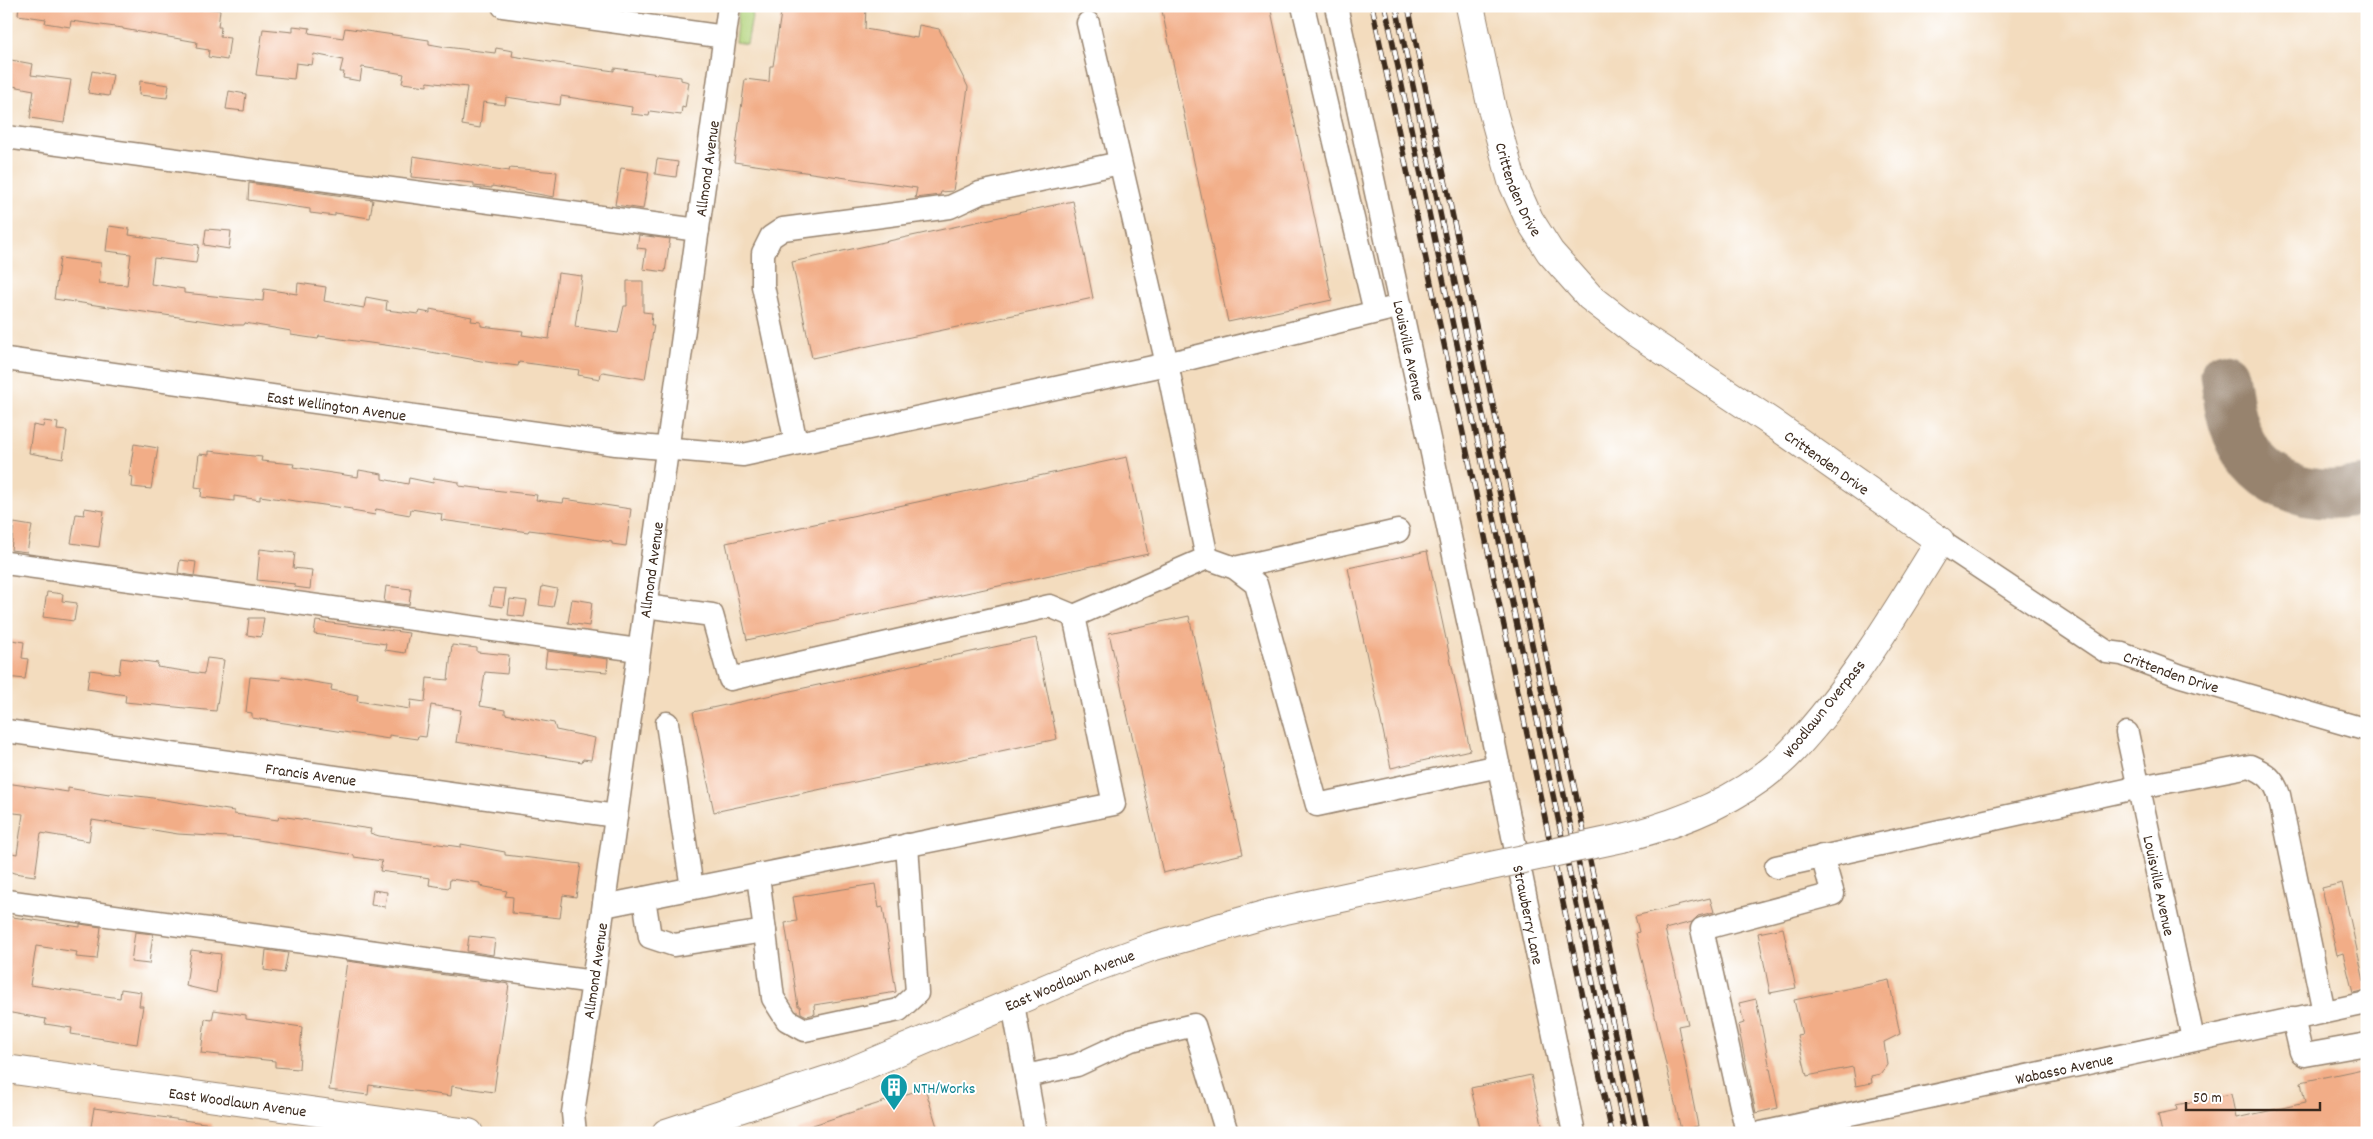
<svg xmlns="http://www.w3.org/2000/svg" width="2373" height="1139" font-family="Dekko,sans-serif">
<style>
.green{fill:#b2d37b;stroke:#767e4c}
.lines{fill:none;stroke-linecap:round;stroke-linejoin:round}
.taxiway{stroke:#97836e;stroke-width:49}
.building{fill:#f2ad87}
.minor-casing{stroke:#97836e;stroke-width:25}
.major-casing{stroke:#97836e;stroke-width:30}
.minor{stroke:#fff;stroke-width:22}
.major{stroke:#fff;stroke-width:28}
.rail-casing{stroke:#3b2a1e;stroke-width:5.5}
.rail{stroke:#fff;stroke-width:4;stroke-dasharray:11;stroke-linecap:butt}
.major-bridge-casing{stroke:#97836e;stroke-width:30;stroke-linecap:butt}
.major-bridge{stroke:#fff;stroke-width:28}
.labels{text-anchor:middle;stroke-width:4;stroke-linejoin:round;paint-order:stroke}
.street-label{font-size:16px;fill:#3b2a1e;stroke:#fff}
.culture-label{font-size:16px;fill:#0d838f;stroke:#fff;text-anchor:start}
</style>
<rect width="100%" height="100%" fill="#fff"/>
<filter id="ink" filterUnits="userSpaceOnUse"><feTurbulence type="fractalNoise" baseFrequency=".02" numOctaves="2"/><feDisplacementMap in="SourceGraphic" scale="10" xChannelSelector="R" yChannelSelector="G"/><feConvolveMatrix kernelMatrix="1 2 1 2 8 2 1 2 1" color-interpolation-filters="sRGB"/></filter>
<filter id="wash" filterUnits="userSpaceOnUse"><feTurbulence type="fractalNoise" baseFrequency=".0096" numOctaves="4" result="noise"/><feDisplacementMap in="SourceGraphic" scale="20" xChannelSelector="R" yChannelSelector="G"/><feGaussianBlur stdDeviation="1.12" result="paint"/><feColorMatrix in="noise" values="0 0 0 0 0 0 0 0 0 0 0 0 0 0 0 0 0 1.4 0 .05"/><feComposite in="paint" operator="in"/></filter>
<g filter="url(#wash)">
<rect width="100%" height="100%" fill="#f3dcbe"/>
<polygon class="green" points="739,6 754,6 747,44 735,42"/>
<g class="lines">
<path class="taxiway" d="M2224,376C2227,391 2228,407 2233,422C2251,483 2308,505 2367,489"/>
</g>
<g id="blocks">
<g class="building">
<polygon points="19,6 145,6 172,12 174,6 202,10 202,8 220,10 218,27 221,27 220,37 230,38 227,60 208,57 209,50 196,48 197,42 123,29 123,28 71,21 70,27 45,23 46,19 18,15"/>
<polygon points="782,6 866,6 865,29 917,38 919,25 939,29 968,87 953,191 941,192 940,195 915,198 917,188 734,162 745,79 769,82 770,66 773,66"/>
<polygon points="1161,6 1270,6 1332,300 1228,322"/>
<polygon points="293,26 310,28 309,33 343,38 345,28 429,40 429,44 446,47 495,53 496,48 513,51 512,56 550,62 614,71 614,68 681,77 681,80 689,82 685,108 682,107 681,115 650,111 649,116 631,114 632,107 561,96 560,105 506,97 505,105 483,102 480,128 462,125 467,87 427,82 427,86 402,83 404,74 362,67 360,81 343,78 344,72 340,72 343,60 314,54 312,65 296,63 294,79 256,75 263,29 293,32"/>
<polygon points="11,60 33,64 31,75 71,80 64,123 30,118 34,90 7,85"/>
<polygon points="92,71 113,75 109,96 88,93"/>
<polygon points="140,81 169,85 167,98 139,95"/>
<polygon points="229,91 246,94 244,111 226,109"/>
<polygon points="413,156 509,171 510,168 557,172 554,197 492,186 492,188 474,186 474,183 411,177"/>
<polygon points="657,159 678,162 676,177 655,174"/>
<polygon points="621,168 649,172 643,209 615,205"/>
<polygon points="249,183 373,200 370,218 335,213 335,216 310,213 310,209 248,200"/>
<polygon points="1073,201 1093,298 812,358 792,262"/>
<polygon points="109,226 130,229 129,235 199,245 196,263 154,258 151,284 184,289 184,293 263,301 264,289 297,294 298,283 326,287 324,301 364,308 366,297 387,301 386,310 419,314 420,311 430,313 430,309 445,312 472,317 471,321 481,322 481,326 523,331 522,335 549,339 558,273 582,276 575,327 618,333 624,306 627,306 627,281 643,281 643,312 652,313 651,325 654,325 645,379 603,372 601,373 600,379 578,375 579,370 519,362 518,366 487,362 414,349 319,336 318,339 291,335 291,331 245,323 244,325 234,325 54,299 60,258 101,263 99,283 127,285 131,254 106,251"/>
<polygon points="206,229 231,231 229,249 204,245"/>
<polygon points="639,235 670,239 665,272 643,269 646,249 637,248"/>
<polygon points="44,421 58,423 57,430 67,431 63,459 29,453 33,425 43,427"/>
<polygon points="134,444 158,448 151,489 132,487 133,477 129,476"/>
<polygon points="209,451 262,457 261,461 294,464 293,467 358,477 359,470 382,474 382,479 408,484 409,478 433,483 434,478 459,482 459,486 537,495 536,500 563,503 564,499 631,509 626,546 612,544 612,542 561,534 529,530 528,532 441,520 442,514 411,509 410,515 376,509 375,515 352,511 352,509 260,496 260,500 234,496 234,501 201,497 202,488 195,487 199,454 209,455"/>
<polygon points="1127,457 1148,554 747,640 726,543"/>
<polygon points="85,508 104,511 99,547 71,543 76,514 84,515"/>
<polygon points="14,523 32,526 27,552 11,550"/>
<polygon points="260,549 295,553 293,568 312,570 310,589 295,587 295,584 257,580"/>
<polygon points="1427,551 1470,750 1391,768 1348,568"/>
<polygon points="180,560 196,562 194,576 178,573"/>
<polygon points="386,586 411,589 409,605 384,602"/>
<polygon points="542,586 557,589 553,607 539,605"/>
<polygon points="493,588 506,589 503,607 490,605"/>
<polygon points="47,592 63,594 62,601 77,603 74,621 43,617"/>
<polygon points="510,599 527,601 524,617 508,615"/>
<polygon points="572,599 592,602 589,626 568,623"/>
<polygon points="1189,616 1243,854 1163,873 1109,633"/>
<polygon points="249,618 264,618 261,637 247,635"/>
<polygon points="316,621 409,633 405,653 385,650 386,644 314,634"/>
<polygon points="1036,638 1057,739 714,812 693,712"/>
<polygon points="6,639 24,642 22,658 28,659 25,679 6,677"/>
<polygon points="452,645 477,648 477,652 509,655 507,674 485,672 480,706 505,710 505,714 554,723 556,730 595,738 591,760 583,759 582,762 456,742 461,710 431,705 426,737 418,736 417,739 389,735 389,739 252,718 252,713 246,712 250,677 281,680 282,677 332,685 331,690 358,695 357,701 410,709 411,700 425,702 427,678 448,680"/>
<polygon points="547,651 608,659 607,672 545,667"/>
<polygon points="121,658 158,663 157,667 204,674 207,658 224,660 216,711 125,702 126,695 87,689 90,670 119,674"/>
<polygon points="6,783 68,792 68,788 109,795 110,793 146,797 234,811 234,814 278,820 279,816 371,829 370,833 379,836 461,847 461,844 505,852 505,855 573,863 581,864 576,897 563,895 560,918 512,913 513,897 505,896 507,891 480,886 480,883 450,879 449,888 429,885 430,878 380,871 382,861 354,857 354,855 245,838 178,834 92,820 89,841 41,833 35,876 14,873 6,870 6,852 17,854 23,814 6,812"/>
<polygon points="2342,883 2366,990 2353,993 2343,953 2337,955 2322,888"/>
<polygon points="875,884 879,908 883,907 896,992 814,1005 815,1014 807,1016 801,1013 800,1006 798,1006 785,923 797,921 793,897"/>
<polygon points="373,890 387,892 385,907 371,905"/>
<polygon points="1710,898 1714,912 1698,916 1692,922 1665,929 1688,1024 1678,1026 1698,1126 1681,1130 1636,933 1639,932 1635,916"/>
<polygon points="6,916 80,927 80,924 101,927 97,959 76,957 77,952 36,946 30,985 120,998 121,989 141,992 139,1006 143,1006 137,1044 71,1034 72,1028 45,1024 46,1019 6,1012"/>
<polygon points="1783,928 1796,988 1770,993 1758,933"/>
<polygon points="135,932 153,934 149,964 131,962"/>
<polygon points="469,936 495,939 493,955 467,951"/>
<polygon points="191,950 221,954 216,993 186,986"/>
<polygon points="266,950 288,953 284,973 264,970"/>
<polygon points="347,961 509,984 494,1092 452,1086 451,1096 369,1085 368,1095 329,1090"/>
<polygon points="1889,980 1900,1034 1884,1042 1887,1065 1880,1074 1871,1076 1872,1083 1856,1086 1853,1067 1807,1076 1797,1035 1802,1034 1794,1000"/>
<polygon points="1756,999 1778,1108 1756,1113 1738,1025 1744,1023 1739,1003"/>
<polygon points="214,1010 246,1015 246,1019 302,1027 299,1069 275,1067 275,1061 201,1053 205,1019 212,1020"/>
<polygon points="2367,1068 2367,1133 2162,1133 2158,1114 2177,1110 2176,1105 2231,1094 2236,1118 2305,1103 2301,1082"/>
<polygon points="1531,1075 1544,1133 1481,1133 1471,1088"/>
<polygon points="925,1088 939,1133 798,1133 798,1130"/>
<polygon points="94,1108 212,1124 212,1133 90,1133"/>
</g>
</g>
</g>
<g filter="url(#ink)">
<use href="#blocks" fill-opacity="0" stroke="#97836e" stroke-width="1"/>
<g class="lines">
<g class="minor-casing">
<g id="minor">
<polyline points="503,6 725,37"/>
<polyline points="1303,6 1375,312"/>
<path id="s1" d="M1336,6L1484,695L1574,1133"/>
<polyline points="1088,23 1167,364 1401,306"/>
<polyline points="6,137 698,230"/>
<path id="s2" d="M6,359L616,444L743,455L1167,364L1207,558L1074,616"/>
<polyline points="796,443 763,286 763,253 771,237 783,229 950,207 980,193 1120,163"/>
<path id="s3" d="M1940,541L2107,652L2122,654L2181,676L2367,730"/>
<polyline points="1207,558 1235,568 1256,584 1317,805 1499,766"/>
<polyline points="6,563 638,650"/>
<polyline points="1235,568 1398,531"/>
<polyline points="667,723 692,888"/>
<path id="s4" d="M6,731L616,816"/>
<path id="s5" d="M2127,733L2193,1039"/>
<path d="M1776,867L2140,787L2250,766C2266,773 2274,779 2279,795L2324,1012"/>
<polyline points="758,875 773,998 787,1020 805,1030 899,1010 917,993 907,845"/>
<polyline points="644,898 650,937 674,945 765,931"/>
<polyline points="6,901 593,982"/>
<polyline points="604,906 1114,804 1074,616 1050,606 730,679 712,615 645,606"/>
<polyline points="1013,1004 1036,1133"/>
<polyline points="2293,1018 2301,1052 2305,1055 2367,1044"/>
<polyline points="1026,1076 1077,1065 1131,1040 1194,1025 1227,1133"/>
<path id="s6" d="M575,1133L573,1113L593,982L729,6"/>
<polyline points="1747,1133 1702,929 1833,894 1822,856"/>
<path id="s7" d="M1761,1133L2367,1003"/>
</g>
</g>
<g class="major-casing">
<g id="major">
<path id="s8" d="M1470,6L1492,109L1512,181L1529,219L1550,252L1590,297L1635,332L1771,422L1940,541C1896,613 1851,688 1793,750C1750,796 1687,821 1627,837"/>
<path id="s9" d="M6,1069L469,1133"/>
<path id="s10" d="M666,1133L845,1074L1094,968L1151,947L1271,913L1486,867"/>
</g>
</g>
<use href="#minor" class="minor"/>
<use href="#major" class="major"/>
<g class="rail-casing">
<g id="rail">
<polyline points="1372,6 1612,1133"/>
<polyline points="1385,6 1625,1133"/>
<polyline points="1396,6 1636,1133"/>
<polyline points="1408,6 1648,1133"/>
</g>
</g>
<use href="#rail" class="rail"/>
<g class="major-bridge-casing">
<polyline id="major-bridge" points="1486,867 1627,837"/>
</g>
<use href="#major-bridge" class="major-bridge"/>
</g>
</g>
<defs>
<g id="building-pin" transform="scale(1.4375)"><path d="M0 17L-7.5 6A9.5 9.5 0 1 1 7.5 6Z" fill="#0f9aa8" stroke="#fff"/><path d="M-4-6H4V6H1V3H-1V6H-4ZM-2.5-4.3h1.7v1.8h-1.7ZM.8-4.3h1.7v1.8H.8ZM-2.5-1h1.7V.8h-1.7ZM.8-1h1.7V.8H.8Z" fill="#fff"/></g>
</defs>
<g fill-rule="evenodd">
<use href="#building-pin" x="894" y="1087"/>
</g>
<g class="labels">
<g class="street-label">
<text dy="6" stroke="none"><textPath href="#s6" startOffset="974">Allmond Avenue</textPath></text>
<text dy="6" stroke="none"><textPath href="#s8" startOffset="190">Crittenden Drive</textPath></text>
<text dy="6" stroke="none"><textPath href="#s1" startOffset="352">Louisville Avenue</textPath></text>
<text dy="6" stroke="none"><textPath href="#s2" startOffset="334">East Wellington Avenue</textPath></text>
<text dy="6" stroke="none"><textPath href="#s8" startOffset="610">Crittenden Drive</textPath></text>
<text dy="6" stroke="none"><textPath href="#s6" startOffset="569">Allmond Avenue</textPath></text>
<text dy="6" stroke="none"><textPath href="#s3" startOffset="268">Crittenden Drive</textPath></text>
<text transform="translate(1823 708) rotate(-51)" y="6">Woodlawn Overpass</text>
<text dy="6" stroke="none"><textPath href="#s4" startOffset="308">Francis Avenue</textPath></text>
<text dy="6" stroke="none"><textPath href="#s5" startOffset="156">Louisville Avenue</textPath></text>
<text dy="6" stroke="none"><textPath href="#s1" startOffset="929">Strawberry Lane</textPath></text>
<text dy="6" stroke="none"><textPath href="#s6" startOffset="164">Allmond Avenue</textPath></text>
<text dy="6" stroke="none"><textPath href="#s10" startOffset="432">East Woodlawn Avenue</textPath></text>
<text dy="6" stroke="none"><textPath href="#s7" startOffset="310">Wabasso Avenue</textPath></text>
<text dy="6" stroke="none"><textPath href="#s9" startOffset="234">East Woodlawn Avenue</textPath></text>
</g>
<g class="culture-label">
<text x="913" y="1093">NTH/Works</text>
</g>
</g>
<rect width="2373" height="1139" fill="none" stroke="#fff" stroke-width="25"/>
<path d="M2186 1102v8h134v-8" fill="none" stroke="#3b2a1e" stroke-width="2.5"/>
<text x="2193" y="1102" font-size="15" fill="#3b2a1e" stroke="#ffffff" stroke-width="4" paint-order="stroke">50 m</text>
</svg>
